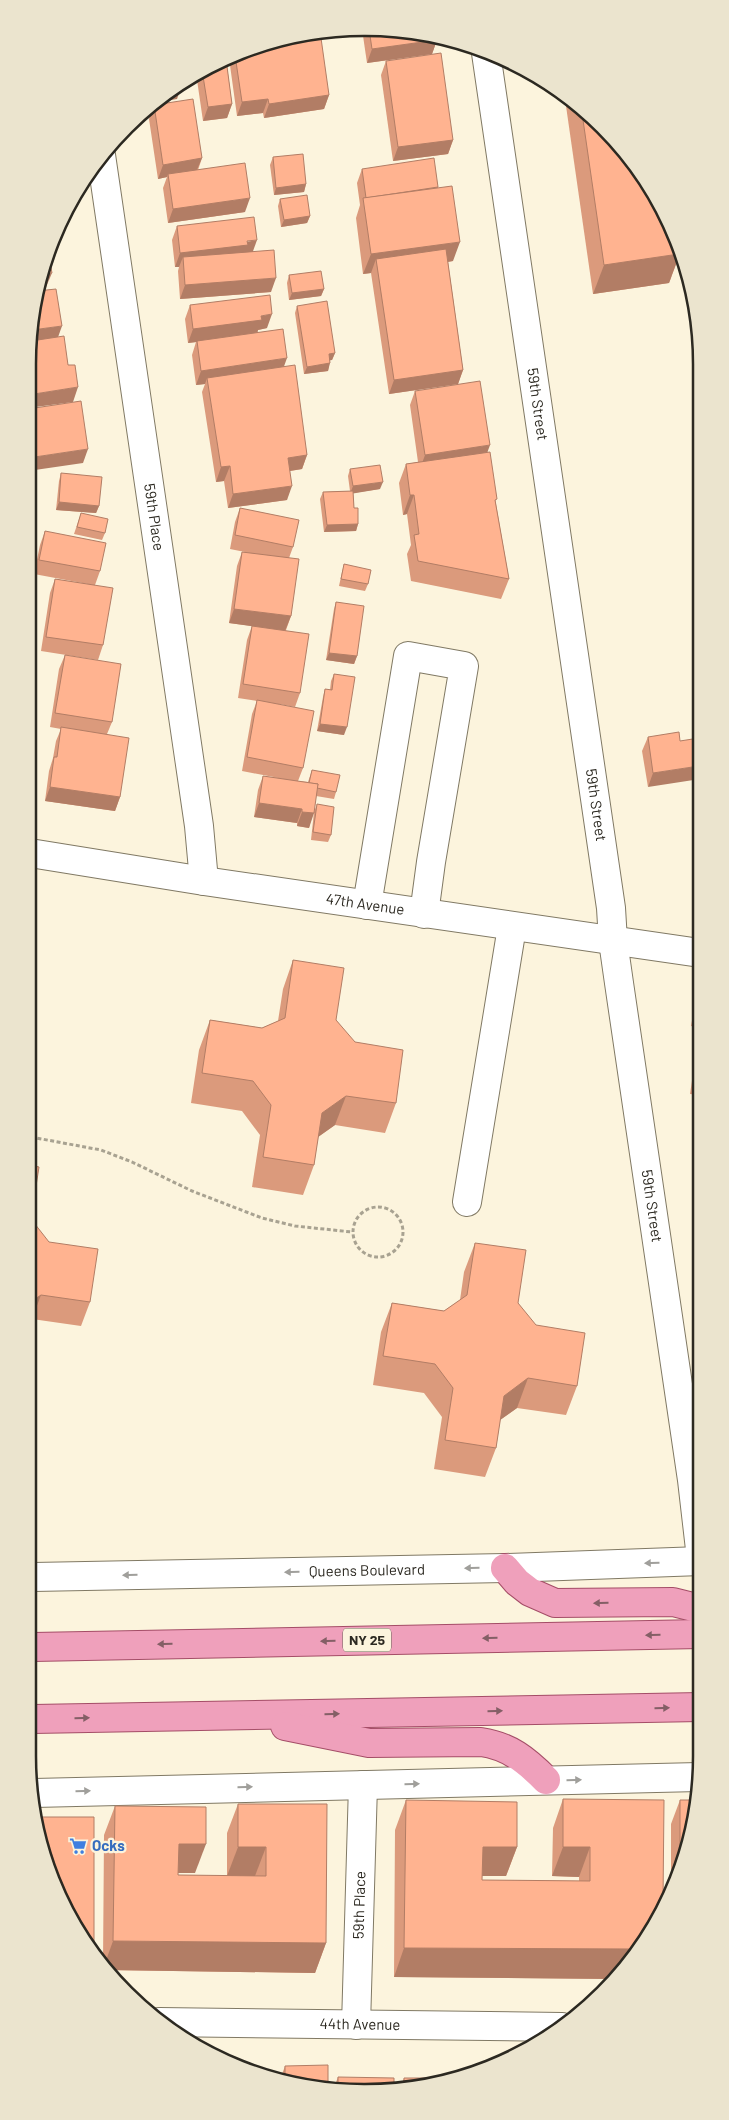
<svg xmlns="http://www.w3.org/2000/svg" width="729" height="2120" font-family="Barlow,sans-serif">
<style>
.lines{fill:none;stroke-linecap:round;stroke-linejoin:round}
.minor-casing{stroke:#807964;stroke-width:30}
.major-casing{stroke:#a44d67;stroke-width:30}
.path{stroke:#a8a291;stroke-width:3;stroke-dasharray:4 2.5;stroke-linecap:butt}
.minor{stroke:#fff;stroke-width:28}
.major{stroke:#efa0bb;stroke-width:28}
.wall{fill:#db9a7c}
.shaded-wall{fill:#b27d65}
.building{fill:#ffb390;stroke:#b27d65}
.oneway{fill:#a09f9b}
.oneway2{fill:#845f66}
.labels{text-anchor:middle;stroke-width:4.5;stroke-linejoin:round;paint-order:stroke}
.shield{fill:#fcf4dd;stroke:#6a6659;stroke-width:1}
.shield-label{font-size:14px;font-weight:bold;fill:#2c2921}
.street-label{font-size:15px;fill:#2c2921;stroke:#fcf4dd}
.shop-label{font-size:15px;font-weight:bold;fill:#366cbe;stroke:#fcf4dd;text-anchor:start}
.rim{fill:none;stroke:#2c2921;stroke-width:2.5}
</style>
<rect width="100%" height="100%" fill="#fcf4dd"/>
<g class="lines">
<g class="minor-casing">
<g id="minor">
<path id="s1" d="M486,53L611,908L613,941L619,983L692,1480L701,1558"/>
<path id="s2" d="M101,155L199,826L204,881"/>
<path id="s3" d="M30,853L204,881L700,953"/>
<polyline points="367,905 408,656 464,666 431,862 424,914"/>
<polyline points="467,1202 512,927"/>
<path id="s4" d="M33,1577L505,1568L701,1561"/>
<polyline points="34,1793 699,1777"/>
<path id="s5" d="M159,2022L562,2027"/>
<path id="s6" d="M356,2025L363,1785"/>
</g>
</g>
<g class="major-casing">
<g id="major">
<polyline points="505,1568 517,1582 530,1592 555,1603 673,1602 701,1609"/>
<polyline points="33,1647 701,1634"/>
<polyline points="33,1719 701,1707"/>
<path d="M285,1726L369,1743L481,1742C509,1746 526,1760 546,1780"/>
</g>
</g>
<g class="path">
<polyline points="31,1137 101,1150 132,1162 192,1191 262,1218 295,1226 352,1232"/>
<circle cx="378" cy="1232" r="25"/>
</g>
<use href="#minor" class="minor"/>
<use href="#major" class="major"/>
</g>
<g class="wall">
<polygon points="386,28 437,40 432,54 367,63 362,29"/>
<polygon points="256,45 329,95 324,109 264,118 263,113 237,116 229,58"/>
<polygon points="226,59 232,104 227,118 203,121 196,73"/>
<polygon points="386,61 453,140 448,154 393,161 381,75"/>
<polygon points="565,99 618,142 667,216 679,256 669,283 593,294"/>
<polygon points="154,105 202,158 198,170 245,212 168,223 163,188 167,177 158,179 149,119"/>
<polygon points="273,157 306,184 304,192 274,195 270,165"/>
<polygon points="362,169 438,187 453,261 448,262 463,370 458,384 389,394 371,273 363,274 356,218 360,205 357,183"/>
<polygon points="280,199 310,216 307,223 281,227 278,206"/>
<polygon points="177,226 253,251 271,292 180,299 178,271 179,267 175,267 172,240"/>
<polygon points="289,275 324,289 321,296 289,300 287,283"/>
<polygon points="190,305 267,328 258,330 257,332 284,367 307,455 302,469 290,471 287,500 228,508 224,481 216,482 202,392 205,384 196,385 192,355 196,342 188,343 185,319"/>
<polygon points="297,306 335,353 332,360 330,360 328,371 304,374 295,313"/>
<polygon points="415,391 487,452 509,579 501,599 411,581 407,554 411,545 407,514 403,515 399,483 406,464 418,462 410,405"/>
<polygon points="350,469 380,489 353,493 354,508 358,524 356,531 324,532 320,499 323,492 350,491 348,476"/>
<polygon points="61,473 99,506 96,513 56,510 59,481"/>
<polygon points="240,508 293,547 289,558 291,616 286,630 300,693 295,707 279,704 303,768 298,781 308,782 312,770 336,792 334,799 316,796 309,828 297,826 297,823 254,817 258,790 263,776 279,778 242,771 252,714 257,701 238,698 247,640 252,626 229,623 237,566 242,552 245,552 230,549 235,522"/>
<polygon points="81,513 105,533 102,540 74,534"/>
<polygon points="45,531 100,571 95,585 103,645 98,660 41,651 50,593 55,579 93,585 34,574 40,545"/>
<polygon points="344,564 368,584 365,591 339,586 342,572"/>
<polygon points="336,602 357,656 354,664 326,660 334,609"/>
<polygon points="65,655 112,722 107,734 120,797 115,811 45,801 49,771 53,758 56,741 61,729 50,727 59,669"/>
<polygon points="334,674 344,735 317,731 323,697 325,689 330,690 331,681"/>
<polygon points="648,737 680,741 648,787 642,751"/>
<polygon points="317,804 331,835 328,842 311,840 314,812"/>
<polygon points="293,960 396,1103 385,1133 335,1125 318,1137 314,1165 303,1195 252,1187 260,1135 242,1111 191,1103 199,1050 210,1020 262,1028 278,1021 283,989"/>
<polygon points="700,985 700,1095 690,1094 700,1028 691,1026 697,994"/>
<polygon points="31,1219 90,1302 81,1326 32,1319"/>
<polygon points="475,1243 577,1386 566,1415 517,1408 500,1420 496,1448 485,1477 434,1469 442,1417 424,1393 373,1385 381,1332 392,1303 444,1311 460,1300 464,1272"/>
<polygon points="563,1799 645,1943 615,1979 394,1977 395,1830 406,1800 517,1847 506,1876 482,1876 482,1880 579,1881 579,1877 552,1876 553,1828"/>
<polygon points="680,1800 690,1842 671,1884 671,1824"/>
<polygon points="238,1804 326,1943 315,1973 107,1970 103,1964 104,1835 115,1806 195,1873 178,1873 178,1875 227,1876 227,1833"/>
<polygon points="285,2066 321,2090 281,2077"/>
<polygon points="338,2077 387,2092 333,2090"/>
<polygon points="404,2078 435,2084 400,2090"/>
</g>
<g class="shaded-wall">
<polygon points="437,40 432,54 367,63 372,49"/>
<polygon points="182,85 177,99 154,103 178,86"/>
<polygon points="329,95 324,109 264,118 269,104"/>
<polygon points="268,99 263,113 237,116 242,102"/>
<polygon points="232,104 227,118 203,121 208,107"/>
<polygon points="453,140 448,154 393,161 398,147"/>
<polygon points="202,158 196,172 168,174 167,177 158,179 163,165"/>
<polygon points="306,184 304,192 274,195 276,188"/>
<polygon points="250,198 245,212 168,223 173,209"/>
<polygon points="310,216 307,223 281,227 284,220"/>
<polygon points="257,240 252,254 183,257 179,267 175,267 180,253"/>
<polygon points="460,242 453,261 378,272 376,259 371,273 363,274 371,254"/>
<polygon points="679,254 679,256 669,283 593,294 604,265"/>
<polygon points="52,273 46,287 38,288 40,275"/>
<polygon points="276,278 271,292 180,299 185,285"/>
<polygon points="324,289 321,296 289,300 292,293"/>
<polygon points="272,314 267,328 258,330 257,335 188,343 193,329"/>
<polygon points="62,326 57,340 30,344 32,330"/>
<polygon points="335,353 332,360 326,361 329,354"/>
<polygon points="287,358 282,372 207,378 205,384 196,385 201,371"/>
<polygon points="330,363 328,371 304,374 307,367"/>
<polygon points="463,370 458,384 389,394 394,380"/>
<polygon points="78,387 73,402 28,408 28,395"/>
<polygon points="490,445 485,459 420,469 425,455"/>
<polygon points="88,449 83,463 28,471 28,458"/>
<polygon points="307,455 302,469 283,472 288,458"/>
<polygon points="230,466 224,481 216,482 221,467"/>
<polygon points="383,482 380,489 350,494 353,486"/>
<polygon points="292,486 287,500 228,508 233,494"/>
<polygon points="410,495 414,495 407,514 403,515"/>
<polygon points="59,502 99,506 96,513 56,510"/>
<polygon points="358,524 356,531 324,532 327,525"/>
<polygon points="234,609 291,616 285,631 229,623"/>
<polygon points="329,653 357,656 354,664 326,660"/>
<polygon points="320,724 347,727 344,735 317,731"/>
<polygon points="699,766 700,779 648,787 653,773"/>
<polygon points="50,787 120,797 115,811 45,801"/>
<polygon points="259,803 302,809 297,823 254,817"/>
<polygon points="302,812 314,813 309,828 297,826"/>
<polygon points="346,1096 335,1125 311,1142 322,1113"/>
<polygon points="41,1295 32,1319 32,1301"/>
<polygon points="528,1378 517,1408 493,1425 504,1396"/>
<polygon points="179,1844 206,1844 195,1873 168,1873"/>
<polygon points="238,1847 266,1847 255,1876 227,1876"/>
<polygon points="483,1847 517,1847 506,1876 472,1876"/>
<polygon points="563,1847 590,1847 579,1877 552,1876"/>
<polygon points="113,1941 326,1943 315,1973 107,1970 104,1966"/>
<polygon points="404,1948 639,1949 615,1979 394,1977"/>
</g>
<g class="building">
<polygon points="386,28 436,36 437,40 372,49 369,29"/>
<polygon points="320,31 329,95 269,104 268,99 242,102 235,55 256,45"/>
<polygon points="441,53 453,140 398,147 386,61"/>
<polygon points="226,59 232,104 208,107 202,70"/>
<polygon points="193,99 202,158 163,165 154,105"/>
<polygon points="582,113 618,142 667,216 679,254 604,265"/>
<polygon points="303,154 306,184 276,188 273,157"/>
<polygon points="434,158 438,187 366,198 362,169"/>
<polygon points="245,163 250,198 173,209 168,174"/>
<polygon points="452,186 460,242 371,254 363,198"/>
<polygon points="307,195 310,216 284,220 280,199"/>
<polygon points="254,217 257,240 247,241 248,245 180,253 177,226"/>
<polygon points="446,249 463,370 394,380 376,259"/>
<polygon points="274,250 276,278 185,285 183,257"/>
<polygon points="48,252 52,273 40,275"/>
<polygon points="321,271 324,289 292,293 289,275"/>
<polygon points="56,289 62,326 32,330 37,291"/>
<polygon points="270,295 272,314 261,316 262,320 193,329 190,305"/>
<polygon points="327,301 335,353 329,354 330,363 307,367 297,306"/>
<polygon points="283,329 287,358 201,371 197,341"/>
<polygon points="64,336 68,365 75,365 78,387 28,395 28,364 31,341"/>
<polygon points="295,365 307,455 288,458 292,486 233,494 230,466 221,467 207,378"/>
<polygon points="480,381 490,445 425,455 415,391"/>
<polygon points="81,401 88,449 28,458 28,409"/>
<polygon points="490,452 497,499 495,500 509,579 418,561 414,535 419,534 414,495 410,495 406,464"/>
<polygon points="380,465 383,482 353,486 350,469"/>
<polygon points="61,473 102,477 99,506 59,502"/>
<polygon points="353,491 354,508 358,508 358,524 327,525 323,492"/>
<polygon points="240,508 299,520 293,547 235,535"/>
<polygon points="81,513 108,519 105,533 77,527"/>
<polygon points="45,531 106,543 100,571 39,560"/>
<polygon points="242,552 299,559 291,616 234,609"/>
<polygon points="344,564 371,570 368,584 341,579"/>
<polygon points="55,579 113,588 103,645 46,637"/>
<polygon points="336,602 364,606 357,656 329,653"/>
<polygon points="252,626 309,634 300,693 243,684"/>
<polygon points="65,655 121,664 112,722 55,713"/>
<polygon points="334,674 355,677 347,727 320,724 325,689 332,690"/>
<polygon points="257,700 314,711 303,768 247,757"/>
<polygon points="61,727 129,738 120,797 50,787 54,757 57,757"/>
<polygon points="679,732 680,741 699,738 699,766 653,773 648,737"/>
<polygon points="312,770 340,775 336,792 317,788 318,784 309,783"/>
<polygon points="263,776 318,784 314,813 302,812 302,809 259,803"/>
<polygon points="317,804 334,807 331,835 313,832"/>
<polygon points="293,960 344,968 336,1020 355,1042 403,1050 396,1103 346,1096 322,1113 314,1165 263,1157 271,1105 253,1081 202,1073 210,1020 262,1028 285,1018"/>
<polygon points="700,991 700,1013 696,1012"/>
<polygon points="700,1046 700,1080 695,1080"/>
<polygon points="31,1165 39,1167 31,1218"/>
<polygon points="31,1219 49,1242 98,1249 90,1302 41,1295 32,1301"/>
<polygon points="475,1243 526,1250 518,1303 536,1325 585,1333 577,1386 528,1378 504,1396 496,1448 445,1440 453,1388 435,1364 383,1356 392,1303 444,1311 467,1295"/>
<polygon points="563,1799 664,1800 663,1901 645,1943 639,1949 404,1948 406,1800 517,1802 517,1847 483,1847 482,1880 590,1881 590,1847 563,1847"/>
<polygon points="680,1800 696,1800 690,1842 680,1865"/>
<polygon points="238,1804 327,1804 326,1943 113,1941 115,1806 206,1807 206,1844 179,1844 178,1875 266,1876 266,1847 238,1847"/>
<polygon points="34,1817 94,1817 94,1950 53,1884 34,1821"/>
<polygon points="328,2065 328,2090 321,2090 285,2079 285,2066"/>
<polygon points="338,2077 394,2078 394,2091 387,2092 338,2090"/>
<polygon points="448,2077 459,2078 451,2081 448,2082"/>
<polygon points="404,2078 436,2078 435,2084 404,2089"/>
</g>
<defs><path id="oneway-solid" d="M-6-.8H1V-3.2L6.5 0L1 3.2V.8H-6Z" transform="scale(1.25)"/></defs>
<g class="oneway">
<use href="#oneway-solid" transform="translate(652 1563) rotate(178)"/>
<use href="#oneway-solid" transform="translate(472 1568) rotate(179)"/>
<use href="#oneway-solid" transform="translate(292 1572) rotate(179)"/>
<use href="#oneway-solid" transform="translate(130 1575) rotate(179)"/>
<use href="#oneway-solid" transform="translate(574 1780) rotate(-1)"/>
<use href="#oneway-solid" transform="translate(412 1784) rotate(-1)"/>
<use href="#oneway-solid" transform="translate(245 1787) rotate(-1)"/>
<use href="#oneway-solid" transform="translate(83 1791) rotate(-2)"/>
</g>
<g class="oneway2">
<use href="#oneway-solid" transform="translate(601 1603) rotate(179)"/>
<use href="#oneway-solid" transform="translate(653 1635) rotate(179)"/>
<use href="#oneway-solid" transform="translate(490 1638) rotate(179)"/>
<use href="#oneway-solid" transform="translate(328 1641) rotate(179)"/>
<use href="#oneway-solid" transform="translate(165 1644) rotate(179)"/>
<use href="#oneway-solid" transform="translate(662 1708) rotate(-1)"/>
<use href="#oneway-solid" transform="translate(495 1711) rotate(-1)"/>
<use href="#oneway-solid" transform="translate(332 1714) rotate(-1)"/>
<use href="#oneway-solid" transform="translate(82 1718) rotate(-1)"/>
</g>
<defs>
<g id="supermarket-bare" transform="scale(1.35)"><path d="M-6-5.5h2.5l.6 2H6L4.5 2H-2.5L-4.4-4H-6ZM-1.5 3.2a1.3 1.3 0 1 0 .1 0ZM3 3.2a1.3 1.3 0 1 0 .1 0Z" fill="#3f7fe0" stroke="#fcf4dd" stroke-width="2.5" paint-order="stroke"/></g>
</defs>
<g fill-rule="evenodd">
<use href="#supermarket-bare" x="78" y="1846"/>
</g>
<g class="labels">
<rect class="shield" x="343" y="1628.5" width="48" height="23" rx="4"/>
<g class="shield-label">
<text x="367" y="1645">NY 25</text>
</g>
<g class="street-label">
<text dy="5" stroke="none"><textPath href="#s1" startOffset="355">59th Street</textPath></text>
<text dy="5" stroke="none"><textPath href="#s2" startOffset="366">59th Place</textPath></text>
<text dy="5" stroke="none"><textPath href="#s1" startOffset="760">59th Street</textPath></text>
<text dy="5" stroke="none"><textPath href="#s3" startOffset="339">47th Avenue</textPath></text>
<text dy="5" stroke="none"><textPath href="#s1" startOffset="1165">59th Street</textPath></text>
<text dy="5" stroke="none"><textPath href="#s4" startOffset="334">Queens Boulevard</textPath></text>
<text dy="5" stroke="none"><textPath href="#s6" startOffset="120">59th Place</textPath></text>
<text dy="5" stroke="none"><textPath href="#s5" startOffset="201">44th Avenue</textPath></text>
</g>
<g class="shop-label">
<text x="92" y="1851">Ocks</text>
</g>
</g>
<path d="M0 0H729V2120H0ZM364 36H365A328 328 0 0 1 693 364V1756A328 328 0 0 1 365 2084H364A328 328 0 0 1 36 1756V364A328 328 0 0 1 364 36Z" fill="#ebe4ce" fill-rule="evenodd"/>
<path class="rim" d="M364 36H365A328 328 0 0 1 693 364V1756A328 328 0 0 1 365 2084H364A328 328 0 0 1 36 1756V364A328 328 0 0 1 364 36Z"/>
</svg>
